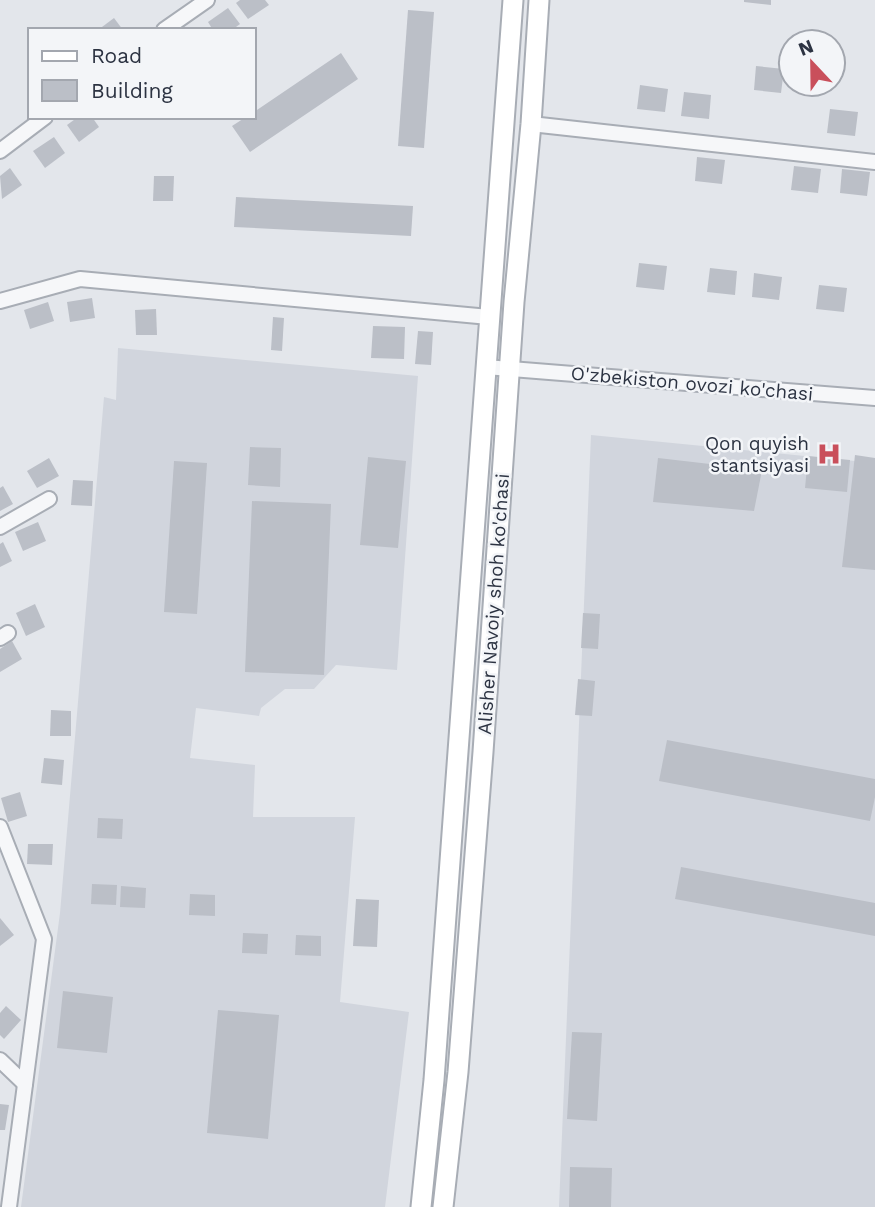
<svg xmlns="http://www.w3.org/2000/svg" width="875" height="1207" font-family="'Work Sans',sans-serif">
<style>
.built{fill:#d1d5dd}
.building{fill:#bbbfc7}
.lines{fill:none;stroke-linecap:round;stroke-linejoin:round}
.street-casing{stroke:#a8adb5;stroke-width:18}
.secondary-casing{stroke:#a8adb5;stroke-width:23}
.street{stroke:#f6f7f9;stroke-width:14}
.secondary{stroke:#fff;stroke-width:19}
.labels{text-anchor:middle;stroke-width:5;stroke-linejoin:round;paint-order:stroke}
.street-label{font-size:19px;fill:#2c3342;stroke:#f3f5f8}
.poi-label{font-size:19px;fill:#2c3342;stroke:#f3f5f8;text-anchor:end}
</style>
<rect width="100%" height="100%" fill="#e3e6eb"/>
<g class="built">
<polygon points="118,348 418,376 397,670 336,665 314,689 285,689 261,708 259,716 196,708 190,758 255,765 253,817 355,817 340,1002 409,1012 385,1207 21,1207 60,913 104,397 116,400"/>
<polygon points="591,435 875,463 875,1207 559,1207"/>
</g>
<g class="building">
<polygon points="240,0 265,0 269,5 248,19 236,3"/>
<polygon points="744,0 771,0 771,5 744,2"/>
<polygon points="228,8 240,24 232,30 213,30 208,22"/>
<polygon points="408,10 434,12 424,148 398,146"/>
<polygon points="114,18 123,30 98,30"/>
<polygon points="341,53 358,79 250,152 232,126 246,117 254,117 254,112"/>
<polygon points="756,66 784,69 781,93 754,90"/>
<polygon points="640,85 668,89 665,112 637,109"/>
<polygon points="684,92 711,95 709,119 681,116"/>
<polygon points="830,109 858,112 855,136 827,133"/>
<polygon points="78,117 92,117 99,127 79,142 67,125"/>
<polygon points="54,137 65,153 45,168 33,151"/>
<polygon points="697,157 725,160 722,184 695,181"/>
<polygon points="794,166 821,169 818,193 791,190"/>
<polygon points="10,168 22,185 2,199 0,176"/>
<polygon points="842,169 870,172 867,196 840,193"/>
<polygon points="154,176 174,176 173,201 153,201"/>
<polygon points="236,197 413,206 411,236 234,227"/>
<polygon points="639,263 667,266 664,290 636,287"/>
<polygon points="710,268 737,271 735,295 707,292"/>
<polygon points="754,273 782,277 779,300 752,297"/>
<polygon points="819,285 847,288 844,312 816,309"/>
<polygon points="92,298 95,318 70,322 67,302"/>
<polygon points="48,302 54,321 30,329 24,310"/>
<polygon points="156,309 157,335 136,335 135,310"/>
<polygon points="273,317 284,318 282,351 271,350"/>
<polygon points="373,326 405,327 404,359 371,358"/>
<polygon points="418,331 433,332 431,365 415,364"/>
<polygon points="250,447 281,448 280,487 248,485"/>
<polygon points="855,455 875,458 875,570 842,567"/>
<polygon points="808,456 850,460 847,492 805,488"/>
<polygon points="368,457 406,461 398,548 360,545"/>
<polygon points="49,458 59,476 37,488 27,471"/>
<polygon points="658,458 762,470 754,511 653,502"/>
<polygon points="174,461 207,463 197,614 164,612"/>
<polygon points="73,480 93,481 92,506 71,505"/>
<polygon points="3,486 13,504 0,511 0,488"/>
<polygon points="252,501 331,504 324,675 245,672"/>
<polygon points="38,522 46,541 23,551 15,532"/>
<polygon points="3,542 12,561 0,567 0,544"/>
<polygon points="35,604 45,627 26,636 16,613"/>
<polygon points="583,613 600,614 598,649 581,648"/>
<polygon points="12,641 22,659 0,672 0,649"/>
<polygon points="578,679 595,681 592,716 575,715"/>
<polygon points="51,710 71,711 71,736 50,736"/>
<polygon points="667,740 875,779 875,797 870,821 659,781"/>
<polygon points="44,758 64,760 62,785 41,783"/>
<polygon points="20,792 27,816 8,822 1,798"/>
<polygon points="98,818 123,819 122,839 97,838"/>
<polygon points="28,844 53,844 52,865 27,864"/>
<polygon points="681,867 875,903 875,936 675,899"/>
<polygon points="92,884 117,885 116,905 91,904"/>
<polygon points="121,886 146,888 145,908 120,907"/>
<polygon points="190,894 215,895 215,916 189,915"/>
<polygon points="356,899 379,900 377,947 353,946"/>
<polygon points="0,918 14,935 0,946"/>
<polygon points="243,933 268,934 267,954 242,953"/>
<polygon points="296,935 321,936 321,956 295,955"/>
<polygon points="63,991 113,997 107,1053 57,1048"/>
<polygon points="6,1006 21,1020 4,1039 0,1035 0,1013"/>
<polygon points="218,1010 279,1015 268,1139 207,1133"/>
<polygon points="572,1032 602,1033 597,1121 567,1119"/>
<polygon points="0,1104 9,1105 5,1130 0,1130"/>
<polygon points="570,1167 612,1168 611,1207 569,1207"/>
</g>
<g class="lines">
<g class="street-casing">
<g id="street">
<polyline points="164,30 207,0"/>
<polyline points="531,124 875,162"/>
<polyline points="0,151 45,117"/>
<polyline points="0,301 80,279 489,317"/>
<polyline points="486,367 875,398"/>
<polyline points="0,527 49,499"/>
<polyline points="0,638 8,633"/>
<polyline points="0,827 44,939 9,1207"/>
<polyline points="0,1060 25,1084"/>
</g>
</g>
<g class="secondary-casing">
<g id="secondary">
<polyline points="421,1207 434,1080 513,0"/>
<polyline points="443,1207 458,1072 483,752 514,302 531,124 539,0"/>
</g>
</g>
<use href="#street" class="street"/>
<use href="#secondary" class="secondary"/>
</g>
<defs>
<g id="hospital-bare" transform="scale(1.89)"><path d="M-5-5h3v3.5h4V-5h3V5h-3V1.5h-4V5h-3Z" fill="#c94f5b" stroke="#f3f5f8" stroke-width="2.5" paint-order="stroke"/></g>
</defs>
<g fill-rule="evenodd">
<use href="#hospital-bare" x="829" y="454"/>
</g>
<g class="labels">
<g class="street-label">
<text transform="translate(692 383) rotate(5)" y="7">O'zbekiston ovozi ko'chasi</text>
<text transform="translate(493 604) rotate(-86)" y="7">Alisher Navoiy shoh ko'chasi</text>
</g>
<g class="poi-label">
<text x="809" y="450">Qon quyish<tspan x="809" dy="22">stantsiyasi</tspan></text>
</g>
</g>
<rect x="28" y="28" width="228" height="91" fill="#f3f5f8" stroke="#a3a7af" stroke-width="2"/>
<rect x="42" y="51" width="35" height="10" fill="#ffffff" stroke="#a3a7af" stroke-width="2"/>
<text x="91" y="63" font-size="21" fill="#2c3342">Road</text>
<rect x="42" y="80" width="35" height="21" fill="#bbbfc7" stroke="#a3a7af" stroke-width="2"/>
<text x="91" y="98" font-size="21" fill="#2c3342">Building</text>
<g transform="translate(812 63) rotate(338)"><circle r="33" fill="#f3f5f8" stroke="#a3a7af" stroke-width="2"/>
<path d="M0-5L12 26L0 18L-12 26Z" fill="#c94f5b"/>
<text y="-10" font-size="19" font-weight="bold" text-anchor="middle" fill="#2c3342">N</text>
</g>
</svg>
